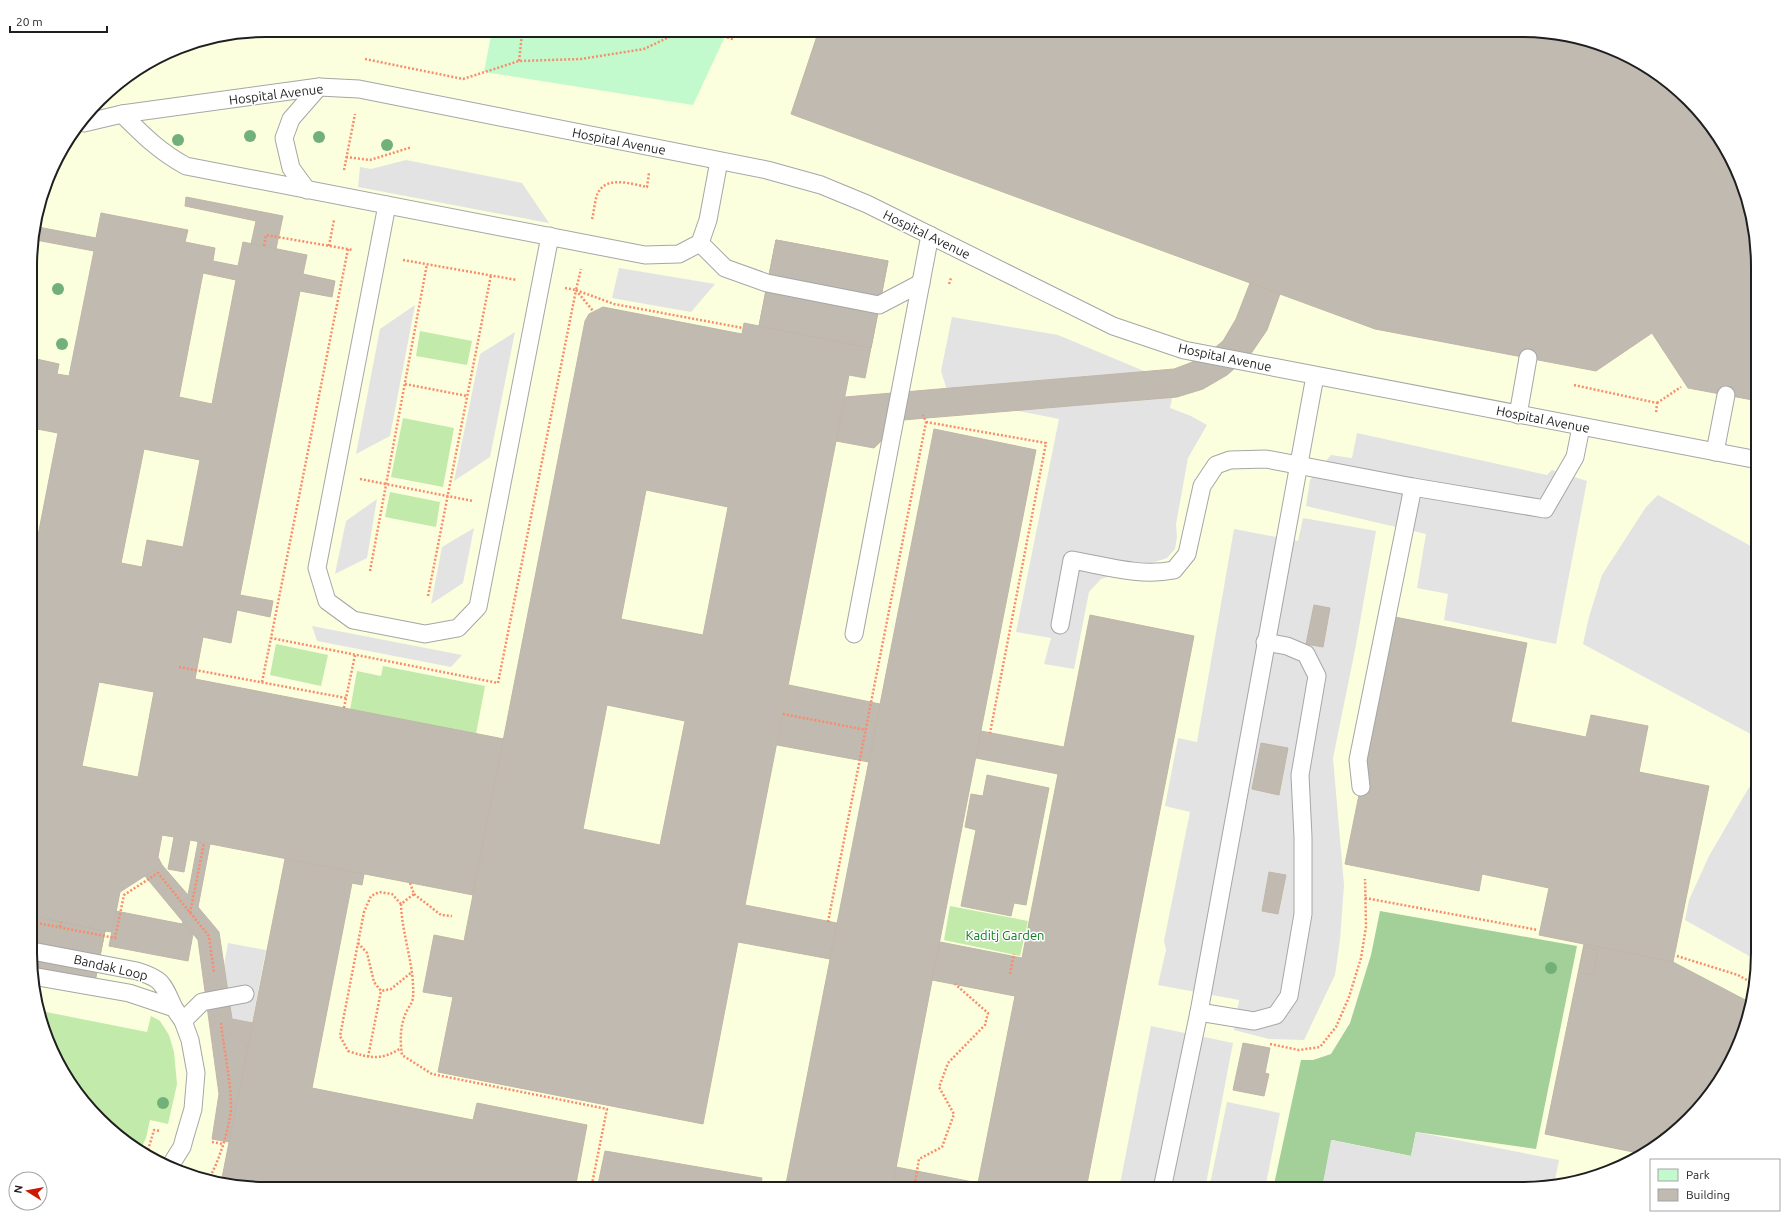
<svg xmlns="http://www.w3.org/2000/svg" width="1788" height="1219" font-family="Ubuntu,sans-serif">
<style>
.education{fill:#fbffde}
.grass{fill:#c2eaaa}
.forest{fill:#a3cf99}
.park{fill:#c2facd}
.parking{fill:#e3e3e3}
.building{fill:#c0bab1;stroke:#c1b6a7;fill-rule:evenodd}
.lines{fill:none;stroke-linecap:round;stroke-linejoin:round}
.service-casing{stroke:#a6a6a6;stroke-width:19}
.path{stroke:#fa8b6b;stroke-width:2.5;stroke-dasharray:2 2;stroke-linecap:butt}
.service{stroke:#fff;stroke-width:17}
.tree{fill:#72b07a}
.labels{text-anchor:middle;stroke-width:3;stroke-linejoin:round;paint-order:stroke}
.street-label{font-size:13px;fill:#1f1f1f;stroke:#fff}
.park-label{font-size:13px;fill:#0b7e23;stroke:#fff}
.rim{fill:none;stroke:#1f1f1f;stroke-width:2}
</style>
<rect width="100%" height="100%" fill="#f0ede5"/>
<polygon class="education" points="266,30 1537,30 1598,43 1665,79 1726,148 1750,205 1758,251 1758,968 1745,1029 1709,1096 1677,1131 1627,1165 1583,1181 1522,1189 251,1189 190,1176 123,1140 62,1071 32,984 32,235 54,161 110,89 176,48"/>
<g class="grass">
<polygon points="420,331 472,341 467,365 416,356"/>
<polygon points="403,418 454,428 443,487 391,477"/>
<polygon points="390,492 440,502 436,527 385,517"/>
<polygon points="276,644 328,655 321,686 270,675"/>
<polygon points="383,666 485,686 476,734 350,710 357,671 381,676"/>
<polygon points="950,906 1028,921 1020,956 944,940"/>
<polygon points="41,1011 147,1032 151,1016 160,1021 169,1035 174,1052 177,1084 168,1124 150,1120 146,1138 140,1150 123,1140 62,1071"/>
</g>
<polygon class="forest" points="1380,911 1577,946 1536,1149 1416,1132 1411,1156 1332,1140 1322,1189 1273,1189 1301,1060 1313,1060 1331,1054 1350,1023 1371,955"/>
<polygon class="park" points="492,30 728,30 693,105 484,72"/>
<g class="parking">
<polygon points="406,160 522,183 549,223 358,187 360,167 371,169"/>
<polygon points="619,268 715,284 691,312 612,298"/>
<polygon points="415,305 390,436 356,454 380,329"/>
<polygon points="952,317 1058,335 1175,384 1170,408 1191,416 1207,425 1188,458 1176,524 1177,537 1175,549 1167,558 1101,579 1089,592 1074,669 1044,664 1051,638 1016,632 1059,419 949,397 941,371"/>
<polygon points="515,332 490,457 454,481 480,354"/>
<polygon points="1357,433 1547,475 1552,470 1587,481 1556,644 1444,620 1448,594 1417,588 1426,534 1306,506 1310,480 1331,455 1352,458"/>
<polygon points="1658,495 1758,550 1758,738 1583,644 1589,617 1602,575 1646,507"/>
<polygon points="377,499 367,558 335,574 346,521"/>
<polygon points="1303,518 1376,531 1355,650 1333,758 1344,885 1340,940 1335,975 1304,1040 1269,1039 1234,1030 1239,1000 1158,985 1166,950 1164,941 1190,812 1165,806 1178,738 1197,742 1234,529 1298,541"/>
<polygon points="474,528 463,583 431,604 442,547"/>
<polygon points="312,626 462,655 451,667 317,641"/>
<polygon points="1758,777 1758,961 1685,920 1689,900 1709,856 1748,789"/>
<polygon points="228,943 266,950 249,1038 234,1035 223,970"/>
<polygon points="1151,1026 1233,1043 1205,1189 1119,1189"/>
<polygon points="1227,1102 1280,1113 1265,1189 1209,1189"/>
<polygon points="1416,1132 1559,1160 1554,1185 1522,1189 1322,1189 1331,1140 1411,1156"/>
</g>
<g class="building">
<polygon points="430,30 460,30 459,36"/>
<polygon points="819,30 1537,30 1598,43 1665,79 1726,148 1750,205 1758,251 1758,401 1688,388 1652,333 1596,371 1375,329 791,114"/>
<polygon points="186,197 283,216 276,249 251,244 256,221 185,206"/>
<path d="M42,201L38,227L96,238L101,213L188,230L185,242L215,248L213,261L238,266L243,242L307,255L303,274L335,281L332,297L300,291L240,595L273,601L270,617L237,610L231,643L203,637L195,679L504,739L473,895L190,840L184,872L168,869L174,837L162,835L158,857L162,865L120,892L112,932L105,931L95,981L32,969V546H36L58,433L32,428V358L59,364L57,374L69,376L94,251L36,240L32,260V235ZM203,273L236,280L212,404L179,397ZM144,449L200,460L183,547L147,540L142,567L121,563ZM99,682L154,692L138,777L82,766Z"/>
<path d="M776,240L888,261L865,378L849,375L745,905L837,923L830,959L738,942L703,1124L438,1072L453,997L423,992L434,935L464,941L585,321L589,314L603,307L742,334L744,323L759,326ZM646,490L728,507L703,635L621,619ZM607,705L685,721L660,845L583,829Z"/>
<polygon points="776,240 888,261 871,348 759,326"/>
<polygon points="1250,283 1280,294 1267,330 1250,355 1227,375 1203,389 1177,397 903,420 874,448 836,441 845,397 1174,369 1190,363 1206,355 1223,341 1236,319"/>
<polygon points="934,429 1036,450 936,960 892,1189 785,1189"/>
<polygon points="1314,605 1330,608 1323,647 1306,644"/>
<polygon points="1090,615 1194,636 1086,1189 892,1189 896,1167 978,1183 1015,996 932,980 940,942 1022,958 1058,774 976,758 981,731 1064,747"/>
<polygon points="1395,617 1527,643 1511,722 1586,737 1591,715 1648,726 1639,772 1709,786 1673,962 1539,935 1549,888 1482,874 1479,891 1345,864"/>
<polygon points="789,685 880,704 869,762 777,745"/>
<polygon points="1261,743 1288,748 1279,795 1252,789"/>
<polygon points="987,775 1049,788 1026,905 1014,903 1011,916 961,906 976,830 965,827 971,794 983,796"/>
<polygon points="198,842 210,844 198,907 219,932 232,1019 253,1023 229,1142 212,1139 219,1094 198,940 145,876 162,865 188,895"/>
<polygon points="285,859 364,874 362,885 352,883 312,1088 473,1120 477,1103 587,1125 575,1189 251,1189 221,1183"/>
<polygon points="1269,872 1286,875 1278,914 1262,911"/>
<polygon points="116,911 182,924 183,922 193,934 188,961 109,946"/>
<polygon points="32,916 105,931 95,981 32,969"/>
<polygon points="1584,944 1673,962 1751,1003 1745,1029 1709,1096 1677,1131 1643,1154 1545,1134"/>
<polygon points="1584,947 1598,950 1593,975 1579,972"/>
<polygon points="1243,1043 1270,1048 1265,1073 1269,1074 1264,1096 1233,1090"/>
<polygon points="605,1151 762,1178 760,1189 597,1189"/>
</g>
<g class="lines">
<g class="service-casing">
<g id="service">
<path d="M122,114C143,135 160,152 186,166L645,255L679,254L700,243L708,220L719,161"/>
<polyline points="84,123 122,114 319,87 359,89 767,170 821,185 867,204 1113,326 1184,350 1758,460"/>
<polyline points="307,190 291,168 284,138 291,119 319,87"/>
<polyline points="387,205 317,568 327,601 353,620 425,634 458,628 478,607 550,236"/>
<polyline points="700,243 725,268 767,283 879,305 921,283"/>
<polyline points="1518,415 1528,358"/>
<polyline points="1715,452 1726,395"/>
<path d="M1060,625L1072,560C1106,566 1140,577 1174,570L1187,554L1202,486L1216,465L1230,460L1266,459L1413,487L1545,509L1575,457L1581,427"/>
<polyline points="854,634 930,235"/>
<polyline points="1361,787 1358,760 1413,487"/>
<path d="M32,951L137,971C163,979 163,984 174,1008"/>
<polyline points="32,976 129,993 174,1008 183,1021 190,1040 196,1073 193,1109 185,1136 182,1147 170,1166"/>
<polyline points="1199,1012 1254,1021 1276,1015 1289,996 1303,914 1303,837 1300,775 1317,676 1306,654 1287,646 1265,642"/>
<polyline points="183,1021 202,1002 245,994"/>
<polyline points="1162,1189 1199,1012 1315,376"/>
</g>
</g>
<g class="path">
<polyline points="700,30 733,39"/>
<polyline points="365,59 463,79 519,61 581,59 644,49 684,30"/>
<polyline points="519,61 522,34 524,30"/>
<polyline points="346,157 370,160 412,147"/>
<polyline points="344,170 355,114"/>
<path d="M592,219C594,213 595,196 599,191C609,176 632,184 647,187L649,173"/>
<polyline points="264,246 266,235 353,250"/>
<polyline points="329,246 334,220"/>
<polyline points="348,249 271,638 498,683 576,290"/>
<polyline points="403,260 517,280"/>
<polyline points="949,284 951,278"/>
<polyline points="565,288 576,290 581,269"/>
<polyline points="576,290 614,304 743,328"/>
<polyline points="576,290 593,311"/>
<polyline points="405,384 467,396"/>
<polyline points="1574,385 1657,403 1656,414"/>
<polyline points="1657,403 1681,387"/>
<polyline points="926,422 1046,443 990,733"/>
<polyline points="360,479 473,501"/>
<polyline points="370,571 427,264"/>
<polyline points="428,596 491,275"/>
<polyline points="179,667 346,698"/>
<polyline points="262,682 271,638"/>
<polyline points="344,708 355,655"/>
<polyline points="783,714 866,730"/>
<path d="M410,883L414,894L401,904C402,936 415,966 413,998C412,1004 407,1009 405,1015C400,1028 400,1041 402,1055L432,1074L607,1109L591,1189"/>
<polyline points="414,894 441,915 452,916"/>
<polyline points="1365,898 1538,930"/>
<path d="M401,904L392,894L379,892L371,896L364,912L340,1036L348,1051C369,1058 381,1061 401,1048"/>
<polyline points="190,913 204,843"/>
<polyline points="32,922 115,938 124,895 158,873 209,936 214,973"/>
<polyline points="828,922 926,422 923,415"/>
<polyline points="60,927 61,922"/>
<polyline points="358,943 367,953 374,982 381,991 391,989 412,972"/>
<polyline points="1677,956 1738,975 1754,984"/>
<polyline points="1010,974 1014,954"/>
<polyline points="1270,1044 1299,1050 1320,1047 1336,1027 1349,997 1361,958 1366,927 1365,879"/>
<polyline points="368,1057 381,991"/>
<polyline points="212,1142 223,1144"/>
<polyline points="148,1150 154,1130 160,1131"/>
<path d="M208,1180C218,1165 232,1122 231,1104C230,1077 224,1050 221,1023"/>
<polyline points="914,1189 919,1159 942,1147 954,1114 939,1087 948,1063 985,1025 988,1013 955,984"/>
</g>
<use href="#service" class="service"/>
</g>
<g class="tree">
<circle cx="250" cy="136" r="6"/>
<circle cx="319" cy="137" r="6"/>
<circle cx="178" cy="140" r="6"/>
<circle cx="387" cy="145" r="6"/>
<circle cx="58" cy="289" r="6"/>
<circle cx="62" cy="344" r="6"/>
<circle cx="1551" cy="968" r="6"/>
<circle cx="163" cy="1103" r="6"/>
</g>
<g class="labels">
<g class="street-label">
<text transform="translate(276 94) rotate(-7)" y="5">Hospital Avenue</text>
<text transform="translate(619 141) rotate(11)" y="5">Hospital Avenue</text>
<text transform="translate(927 234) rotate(26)" y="5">Hospital Avenue</text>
<text transform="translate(1225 357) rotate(12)" y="5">Hospital Avenue</text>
<text transform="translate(1543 419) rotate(11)" y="5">Hospital Avenue</text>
<text transform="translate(111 967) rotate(13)" y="5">Bandak Loop</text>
</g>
<g class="park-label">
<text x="1005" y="940">Kaditj Garden</text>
</g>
</g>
<path d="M0 0H1788V1219H0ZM266 37H1522A229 229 0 0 1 1751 266V953A229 229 0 0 1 1522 1182H266A229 229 0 0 1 37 953V266A229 229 0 0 1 266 37Z" fill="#fff" fill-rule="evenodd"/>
<path class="rim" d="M266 37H1522A229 229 0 0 1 1751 266V953A229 229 0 0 1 1522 1182H266A229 229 0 0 1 37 953V266A229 229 0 0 1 266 37Z"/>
<rect x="1650" y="1159" width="130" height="52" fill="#ffffff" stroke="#a5a5a5"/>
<rect x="1658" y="1169" width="20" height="12" fill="#c2facd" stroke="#a5a5a5"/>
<text x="1686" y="1179" font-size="12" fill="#1f1f1f">Park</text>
<rect x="1658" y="1189" width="20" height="12" fill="#c0bab1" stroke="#a5a5a5"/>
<text x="1686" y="1199" font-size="12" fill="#1f1f1f">Building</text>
<g transform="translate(28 1191) rotate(281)"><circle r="19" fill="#ffffff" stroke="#a5a5a5"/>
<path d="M0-3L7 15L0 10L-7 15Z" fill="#cd1900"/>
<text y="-6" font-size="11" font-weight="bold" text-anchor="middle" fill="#1f1f1f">N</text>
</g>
<path d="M10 26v6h97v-6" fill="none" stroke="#1f1f1f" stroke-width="2"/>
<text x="16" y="26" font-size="12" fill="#1f1f1f" stroke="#ffffff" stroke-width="3" paint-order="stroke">20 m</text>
</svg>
